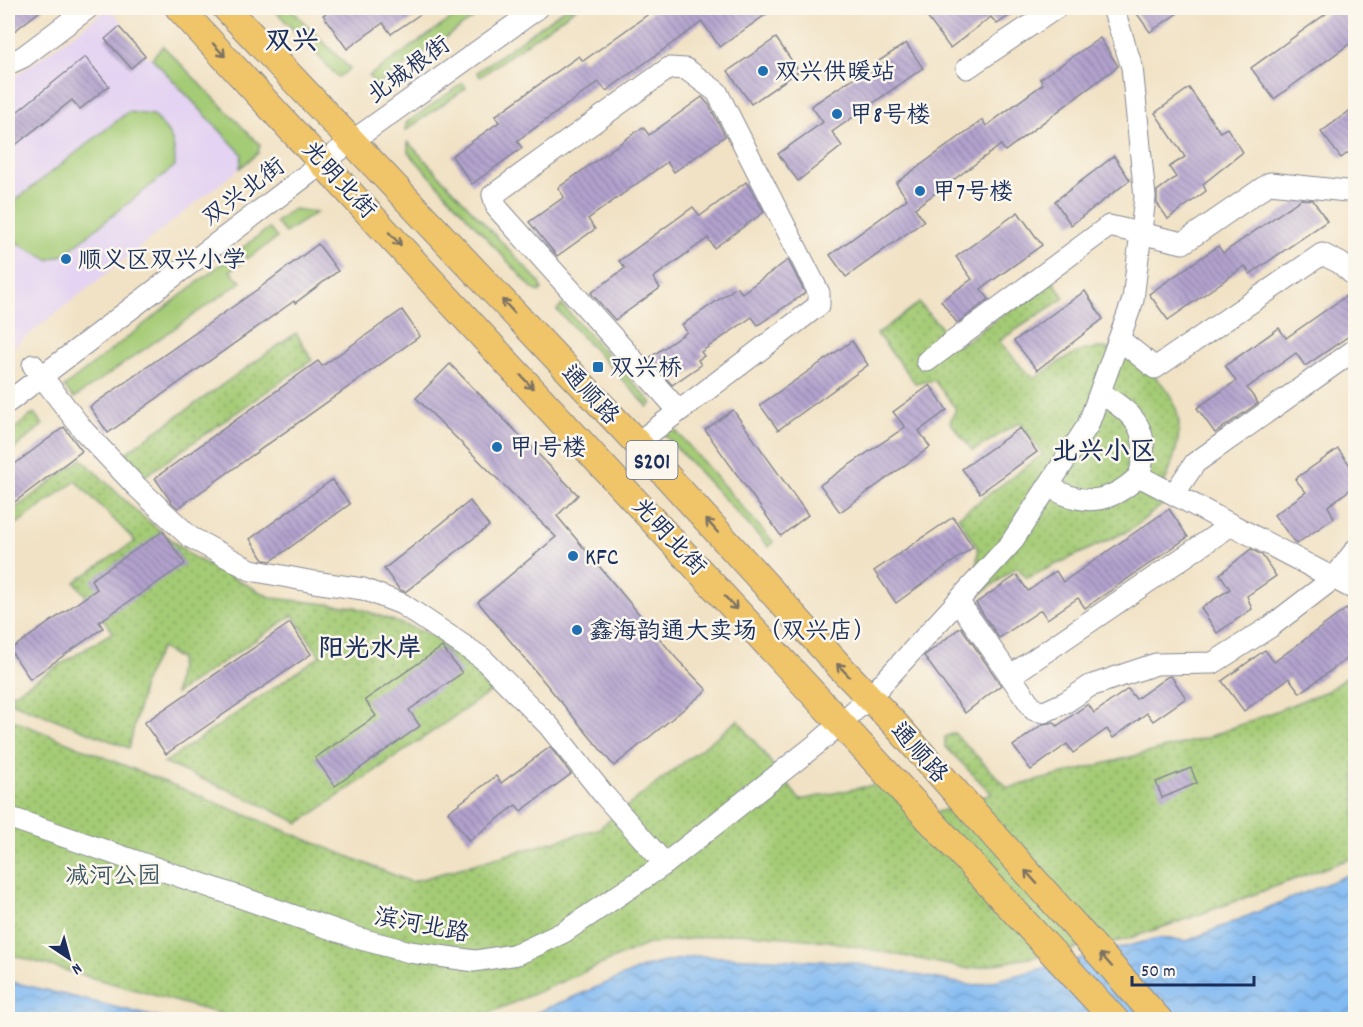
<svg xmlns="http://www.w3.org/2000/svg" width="1363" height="1027" font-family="Dekko,'LXGW WenKai TC',sans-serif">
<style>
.built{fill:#e4d3f2}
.grass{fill:#a4cb75;stroke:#607d6a;stroke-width:1.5}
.park{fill:url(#park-dots);stroke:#607d6a;stroke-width:1.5}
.water{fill:url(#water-waves);stroke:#4e74a8;stroke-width:1.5}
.building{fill:url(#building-back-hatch)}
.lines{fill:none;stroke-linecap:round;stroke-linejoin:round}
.minor-casing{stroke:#868892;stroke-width:23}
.major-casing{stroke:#868892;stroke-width:29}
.minor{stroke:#fff;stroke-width:21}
.major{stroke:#f0c469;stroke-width:27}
.oneway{stroke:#7b7263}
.poi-dot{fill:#1f6fb2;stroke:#fbf7ec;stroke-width:2}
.labels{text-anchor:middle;stroke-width:5;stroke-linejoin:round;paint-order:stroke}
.shield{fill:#fbf7ec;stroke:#5e6b89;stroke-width:1.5}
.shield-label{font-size:22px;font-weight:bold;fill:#1b2f5e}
.street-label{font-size:24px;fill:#1b2f5e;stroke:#fbf7ec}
.poi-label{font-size:24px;fill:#1b2f5e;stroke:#fbf7ec;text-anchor:start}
.park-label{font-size:24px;fill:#3d5664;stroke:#fbf7ec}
.neighbourhood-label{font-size:26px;font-weight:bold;fill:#1b2f5e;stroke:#fbf7ec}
.quarter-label{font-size:27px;font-weight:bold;fill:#1b2f5e;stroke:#fbf7ec}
</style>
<defs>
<pattern id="park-dots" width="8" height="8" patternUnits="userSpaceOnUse" patternTransform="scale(1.5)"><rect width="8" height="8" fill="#a4cb75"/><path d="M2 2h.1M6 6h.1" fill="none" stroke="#85a563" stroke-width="1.8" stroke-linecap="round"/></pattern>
<pattern id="water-waves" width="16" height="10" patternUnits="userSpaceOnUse" patternTransform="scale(1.5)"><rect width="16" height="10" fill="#82baf2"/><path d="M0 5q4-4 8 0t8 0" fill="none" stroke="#6a98c7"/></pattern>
<pattern id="building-back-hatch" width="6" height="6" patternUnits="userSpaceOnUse" patternTransform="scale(1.5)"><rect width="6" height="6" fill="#b2a2cd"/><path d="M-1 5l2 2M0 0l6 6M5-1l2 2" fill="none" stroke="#9084aa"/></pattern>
</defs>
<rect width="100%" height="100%" fill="#fbf7ec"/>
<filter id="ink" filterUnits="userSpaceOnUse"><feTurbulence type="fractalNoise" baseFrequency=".0167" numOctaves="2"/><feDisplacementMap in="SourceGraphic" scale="12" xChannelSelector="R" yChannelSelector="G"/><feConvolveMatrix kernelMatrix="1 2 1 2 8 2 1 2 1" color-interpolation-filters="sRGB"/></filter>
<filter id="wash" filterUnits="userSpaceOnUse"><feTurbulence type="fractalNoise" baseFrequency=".008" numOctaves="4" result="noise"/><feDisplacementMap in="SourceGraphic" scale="24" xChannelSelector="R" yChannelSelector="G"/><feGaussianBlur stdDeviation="1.35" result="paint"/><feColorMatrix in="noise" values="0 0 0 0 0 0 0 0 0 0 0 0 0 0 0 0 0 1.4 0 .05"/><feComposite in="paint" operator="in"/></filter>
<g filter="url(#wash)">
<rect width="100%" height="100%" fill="#f1e2c5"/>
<polygon class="built" points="109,8 123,24 105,39 131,67 145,56 152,58 242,154 240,168 8,351 8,82"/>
<g class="grass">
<polygon points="273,8 290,8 350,69 338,77"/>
<polygon points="467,8 488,8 376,86 369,76"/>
<polygon points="566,8 576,8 480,77 477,72"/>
<polygon points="163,46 260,145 258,153 240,168 242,154 152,58"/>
<polygon points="463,83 466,88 406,130 406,123"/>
<path d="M128,112L153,115C171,135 175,138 175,166L63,255L49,260L17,243L8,225L11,204Z"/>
<polygon points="408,142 540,283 542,289 539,292 533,289 408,152"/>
<polygon points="293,209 317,212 285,233 276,222"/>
<polygon points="269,228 277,238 247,259 240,250"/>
<polygon points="234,254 241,263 230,271 241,282 74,398 64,387"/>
<polygon points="562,305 652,403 648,407 557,310"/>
<polygon points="669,423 773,542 769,547 660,430"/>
</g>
<g class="park">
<path d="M1053,280L1064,298L999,341L1025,371L1035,378C1055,365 1073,350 1097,348C1113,347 1126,355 1139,364C1192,400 1185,440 1160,492L1170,499L1130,530L1027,578L1017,567L975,598L978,549L958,517L1043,454L1020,422L973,451L950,422L956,409L934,380L916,384L877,334L919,303L958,346Z"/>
<polygon points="296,333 312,360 142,478 124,454"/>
<polygon points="34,413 43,425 8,454 8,434"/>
<polygon points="82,459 138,513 193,557 272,598 355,607 435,636 496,688 299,823 241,795 164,763 320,656 293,615 175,694 180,659 161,648 145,679 129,748 8,701 8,697 113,632 75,582 135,541 76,481 8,530 8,514"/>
<polygon points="1355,671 1355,857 1187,919 1124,940 969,969 828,941 739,933 648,944 476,1019 238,1019 8,954 8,718 411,882 598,829 738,720 800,800 883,783 917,819 992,794 945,746 945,737 954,733 1008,788 1209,737 1327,691"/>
</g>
<g class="water">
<polygon points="1355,872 1355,1019 519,1020 647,966 695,956 847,962 975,986 1159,938 1187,941"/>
<polygon points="8,981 143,1014 164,1019 8,1019"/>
</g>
<g id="blocks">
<g class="building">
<polygon points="8,8 44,8 8,36"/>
<polygon points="334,8 429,8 391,34 383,23 347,49 323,15"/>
<polygon points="657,8 775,8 720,47 702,22 606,91 599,82 517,141 522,148 472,184 452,156 499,122 495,116 579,56 583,61"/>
<polygon points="939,8 1021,8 997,24 991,17 950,48 927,17"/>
<polygon points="1133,8 1185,8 1150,32"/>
<polygon points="1334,8 1356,8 1356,39 1274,99 1251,68"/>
<polygon points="119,27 145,56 131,68 105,39"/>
<polygon points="776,38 799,71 751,104 728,71"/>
<polygon points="1100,38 1118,66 1005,151 1001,145 915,208 924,221 846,277 830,255 907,199 896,183 983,120 986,126 1043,84 1040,79"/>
<polygon points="906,43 923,68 832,132 842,146 798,181 778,154 823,122 811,106"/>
<polygon points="85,57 109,86 80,109 72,100 8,151 8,119"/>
<polygon points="1189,88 1220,132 1227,128 1243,152 1203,184 1206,191 1168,219 1157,203 1157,191 1176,177 1169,167 1185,157 1155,113"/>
<polygon points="702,97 709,105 725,136 674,172 667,162 588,219 595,229 557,256 529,222 564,197 558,188 643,127 649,135"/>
<polygon points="1356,106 1356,147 1341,158 1321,132"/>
<polygon points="1114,156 1130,180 1071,225 1055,201"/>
<polygon points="746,182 764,212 714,248 708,238 653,278 660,288 615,320 591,293 625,268 619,261 693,207 700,216"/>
<polygon points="1301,199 1313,200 1327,221 1250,274 1245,266 1168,320 1149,294 1218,246 1223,253"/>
<polygon points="1018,212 1042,245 981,289 989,299 957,323 941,301 972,279 956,257"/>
<polygon points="318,244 338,271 295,303 294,301 108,433 90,407 258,289"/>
<polygon points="788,260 805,293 758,325 752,317 701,352 704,356 698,360 701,365 672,385 649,358 687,332 682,325 737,287 742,293"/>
<polygon points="1356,289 1356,331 1305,366 1296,353 1247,388 1258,403 1215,433 1197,408 1236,381 1225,366 1279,328 1286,338"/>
<polygon points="1085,291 1103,319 1037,370 1014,341"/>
<polygon points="402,310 420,336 178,508 172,503 155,478 318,361 322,366"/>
<polygon points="852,341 868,365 778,430 760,405"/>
<polygon points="450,364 578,495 557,516 676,658 707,690 614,766 478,602 556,537 416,398"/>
<polygon points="930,385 947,410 919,431 930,447 840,512 820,485 905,427 893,412"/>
<polygon points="733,410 808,515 781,536 705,430"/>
<polygon points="64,427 82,451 8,507 8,469"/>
<polygon points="1020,428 1037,452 980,493 962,469"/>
<polygon points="1338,449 1356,473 1356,485 1328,506 1334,518 1296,544 1274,515 1306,492 1295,479"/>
<polygon points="332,480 350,504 271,561 264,560 250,539"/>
<polygon points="470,501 489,526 405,592 399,589 384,569"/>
<polygon points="1169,509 1188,537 1085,608 1078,598 1047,619 1041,610 999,638 981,611 976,603 1017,575 1028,591 1056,571 1063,582"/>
<polygon points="953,517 973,547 896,603 874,571"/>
<polygon points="163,531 185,564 99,622 103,628 30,679 10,650 97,589 91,580"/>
<polygon points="1251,549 1262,555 1276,576 1247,596 1252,609 1217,633 1201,608 1230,589 1220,574"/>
<polygon points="1346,609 1356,622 1356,652 1300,693 1289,678 1244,711 1222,681 1265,650 1274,662"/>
<polygon points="290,623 311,654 166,754 144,723"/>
<polygon points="961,627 1001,685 965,713 924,656"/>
<polygon points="442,647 462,673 409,710 420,726 335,786 315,758 376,716 365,700"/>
<polygon points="1171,676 1186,698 1153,721 1147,713 1113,738 1107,729 1073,753 1067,744 1031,770 1013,746 1043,724 1054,722 1057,726 1088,704 1094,713 1128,689 1136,699 1167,677"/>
<polygon points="550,747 571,774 521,811 516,805 469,841 448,812 496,776 501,783"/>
<polygon points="1191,768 1197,783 1162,798 1156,782"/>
</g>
</g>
</g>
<g filter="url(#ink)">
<use href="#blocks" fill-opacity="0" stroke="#868892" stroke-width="1.5"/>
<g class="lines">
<g class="minor-casing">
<g id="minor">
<polyline points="8,64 23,57 88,8"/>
<polyline points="967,68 1056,8"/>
<polyline points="1119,339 1155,368 1322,254 1340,263 1356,277"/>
<polyline points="927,361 1109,226 1183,243 1270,183 1356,192"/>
<polyline points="33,365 84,431 137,487 190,537 251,570 314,582 363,589 402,604 482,658 549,726 604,795 665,864"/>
<path d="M1100,393C1137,415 1152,432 1139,476L1356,590"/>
<polyline points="8,402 337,152 538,8"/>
<polyline points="637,443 819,305 819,293 717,92 686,69 669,68 493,195 497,208 679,411"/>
<path d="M1048,486C1083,507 1110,504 1139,476"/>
<polyline points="1174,494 1195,463 1356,349"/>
<polyline points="958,601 1034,710 1044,712 1066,702 1090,686 1156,664 1213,663 1270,627 1334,578 1356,549"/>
<polyline points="1010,676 1231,525"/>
<polyline points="8,817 361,939 410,952 475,961 518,954 564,932 665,864 818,743 870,697 1011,543 1088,425 1133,300 1145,197 1132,67 1113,8"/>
</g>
</g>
<g class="major-casing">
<g id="major">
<polyline points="179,8 1115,1020"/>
<polyline points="226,8 637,443 842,669 895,724 1159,1020"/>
</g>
</g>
<use href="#minor" class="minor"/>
<use href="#major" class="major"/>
</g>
<defs><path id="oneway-shaft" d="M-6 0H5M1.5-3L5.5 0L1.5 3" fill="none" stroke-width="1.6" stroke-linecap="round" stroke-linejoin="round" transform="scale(1.5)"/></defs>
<g class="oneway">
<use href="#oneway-shaft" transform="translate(219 50) rotate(47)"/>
<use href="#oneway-shaft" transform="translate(395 239) rotate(47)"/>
<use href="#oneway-shaft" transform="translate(508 306) rotate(-133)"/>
<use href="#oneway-shaft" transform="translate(527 382) rotate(47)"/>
<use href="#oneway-shaft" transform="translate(712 526) rotate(-132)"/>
<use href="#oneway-shaft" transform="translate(731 603) rotate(47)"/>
<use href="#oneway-shaft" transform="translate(843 670) rotate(-134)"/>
<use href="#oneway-shaft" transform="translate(1031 877) rotate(-132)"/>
<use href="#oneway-shaft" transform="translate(1106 960) rotate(-132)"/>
</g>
</g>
<g class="poi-dot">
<circle cx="763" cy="71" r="6"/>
<circle cx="837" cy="114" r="6"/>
<circle cx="920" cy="191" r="6"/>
<circle cx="66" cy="259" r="6"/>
<rect x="592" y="361" width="12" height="12" rx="3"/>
<circle cx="497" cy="447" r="6"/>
<circle cx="573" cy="556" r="6"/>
<circle cx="577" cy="630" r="6"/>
</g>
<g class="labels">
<rect class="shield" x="626.5" y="441" width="51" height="38" rx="4.5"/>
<g class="shield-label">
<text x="652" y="468">S201</text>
</g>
<g class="street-label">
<text transform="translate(408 69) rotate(-36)" y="8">北城根街</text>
<text transform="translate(340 179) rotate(47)" y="8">光明北街</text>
<text transform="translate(243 191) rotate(-37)" y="8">双兴北街</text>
<text transform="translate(591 394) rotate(47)" y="8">通顺路</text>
<text transform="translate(670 536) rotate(47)" y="8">光明北街</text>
<text transform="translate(920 752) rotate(48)" y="8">通顺路</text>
<text transform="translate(422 924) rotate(11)" y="8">滨河北路</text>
</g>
<g class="poi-label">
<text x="775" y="79">双兴供暖站</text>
<text x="849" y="122">甲8号楼</text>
<text x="932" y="199">甲7号楼</text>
<text x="78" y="267">顺义区双兴小学</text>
<text x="610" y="375">双兴桥</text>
<text x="509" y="455">甲1号楼</text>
<text x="585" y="564">KFC</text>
<text x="589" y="638">鑫海韵通大卖场（双兴店）</text>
</g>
<g class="park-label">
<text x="113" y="883">减河公园</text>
</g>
<g class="neighbourhood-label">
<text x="1104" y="459">北兴小区</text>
<text x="370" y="656">阳光水岸</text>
</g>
<g class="quarter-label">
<text x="292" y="49">双兴</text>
</g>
</g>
<rect width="1363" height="1027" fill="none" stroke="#fbf7ec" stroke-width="30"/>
<g transform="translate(69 958) rotate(144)" stroke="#fbf7ec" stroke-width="4.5" paint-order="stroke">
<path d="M0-4.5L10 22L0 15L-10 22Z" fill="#1b2f5e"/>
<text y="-9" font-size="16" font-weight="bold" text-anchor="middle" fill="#1b2f5e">N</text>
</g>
<path d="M1132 976v9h122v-9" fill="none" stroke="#1b2f5e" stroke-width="3"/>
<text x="1141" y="976" font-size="18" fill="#1b2f5e" stroke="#fbf7ec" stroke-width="4.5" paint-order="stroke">50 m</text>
</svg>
